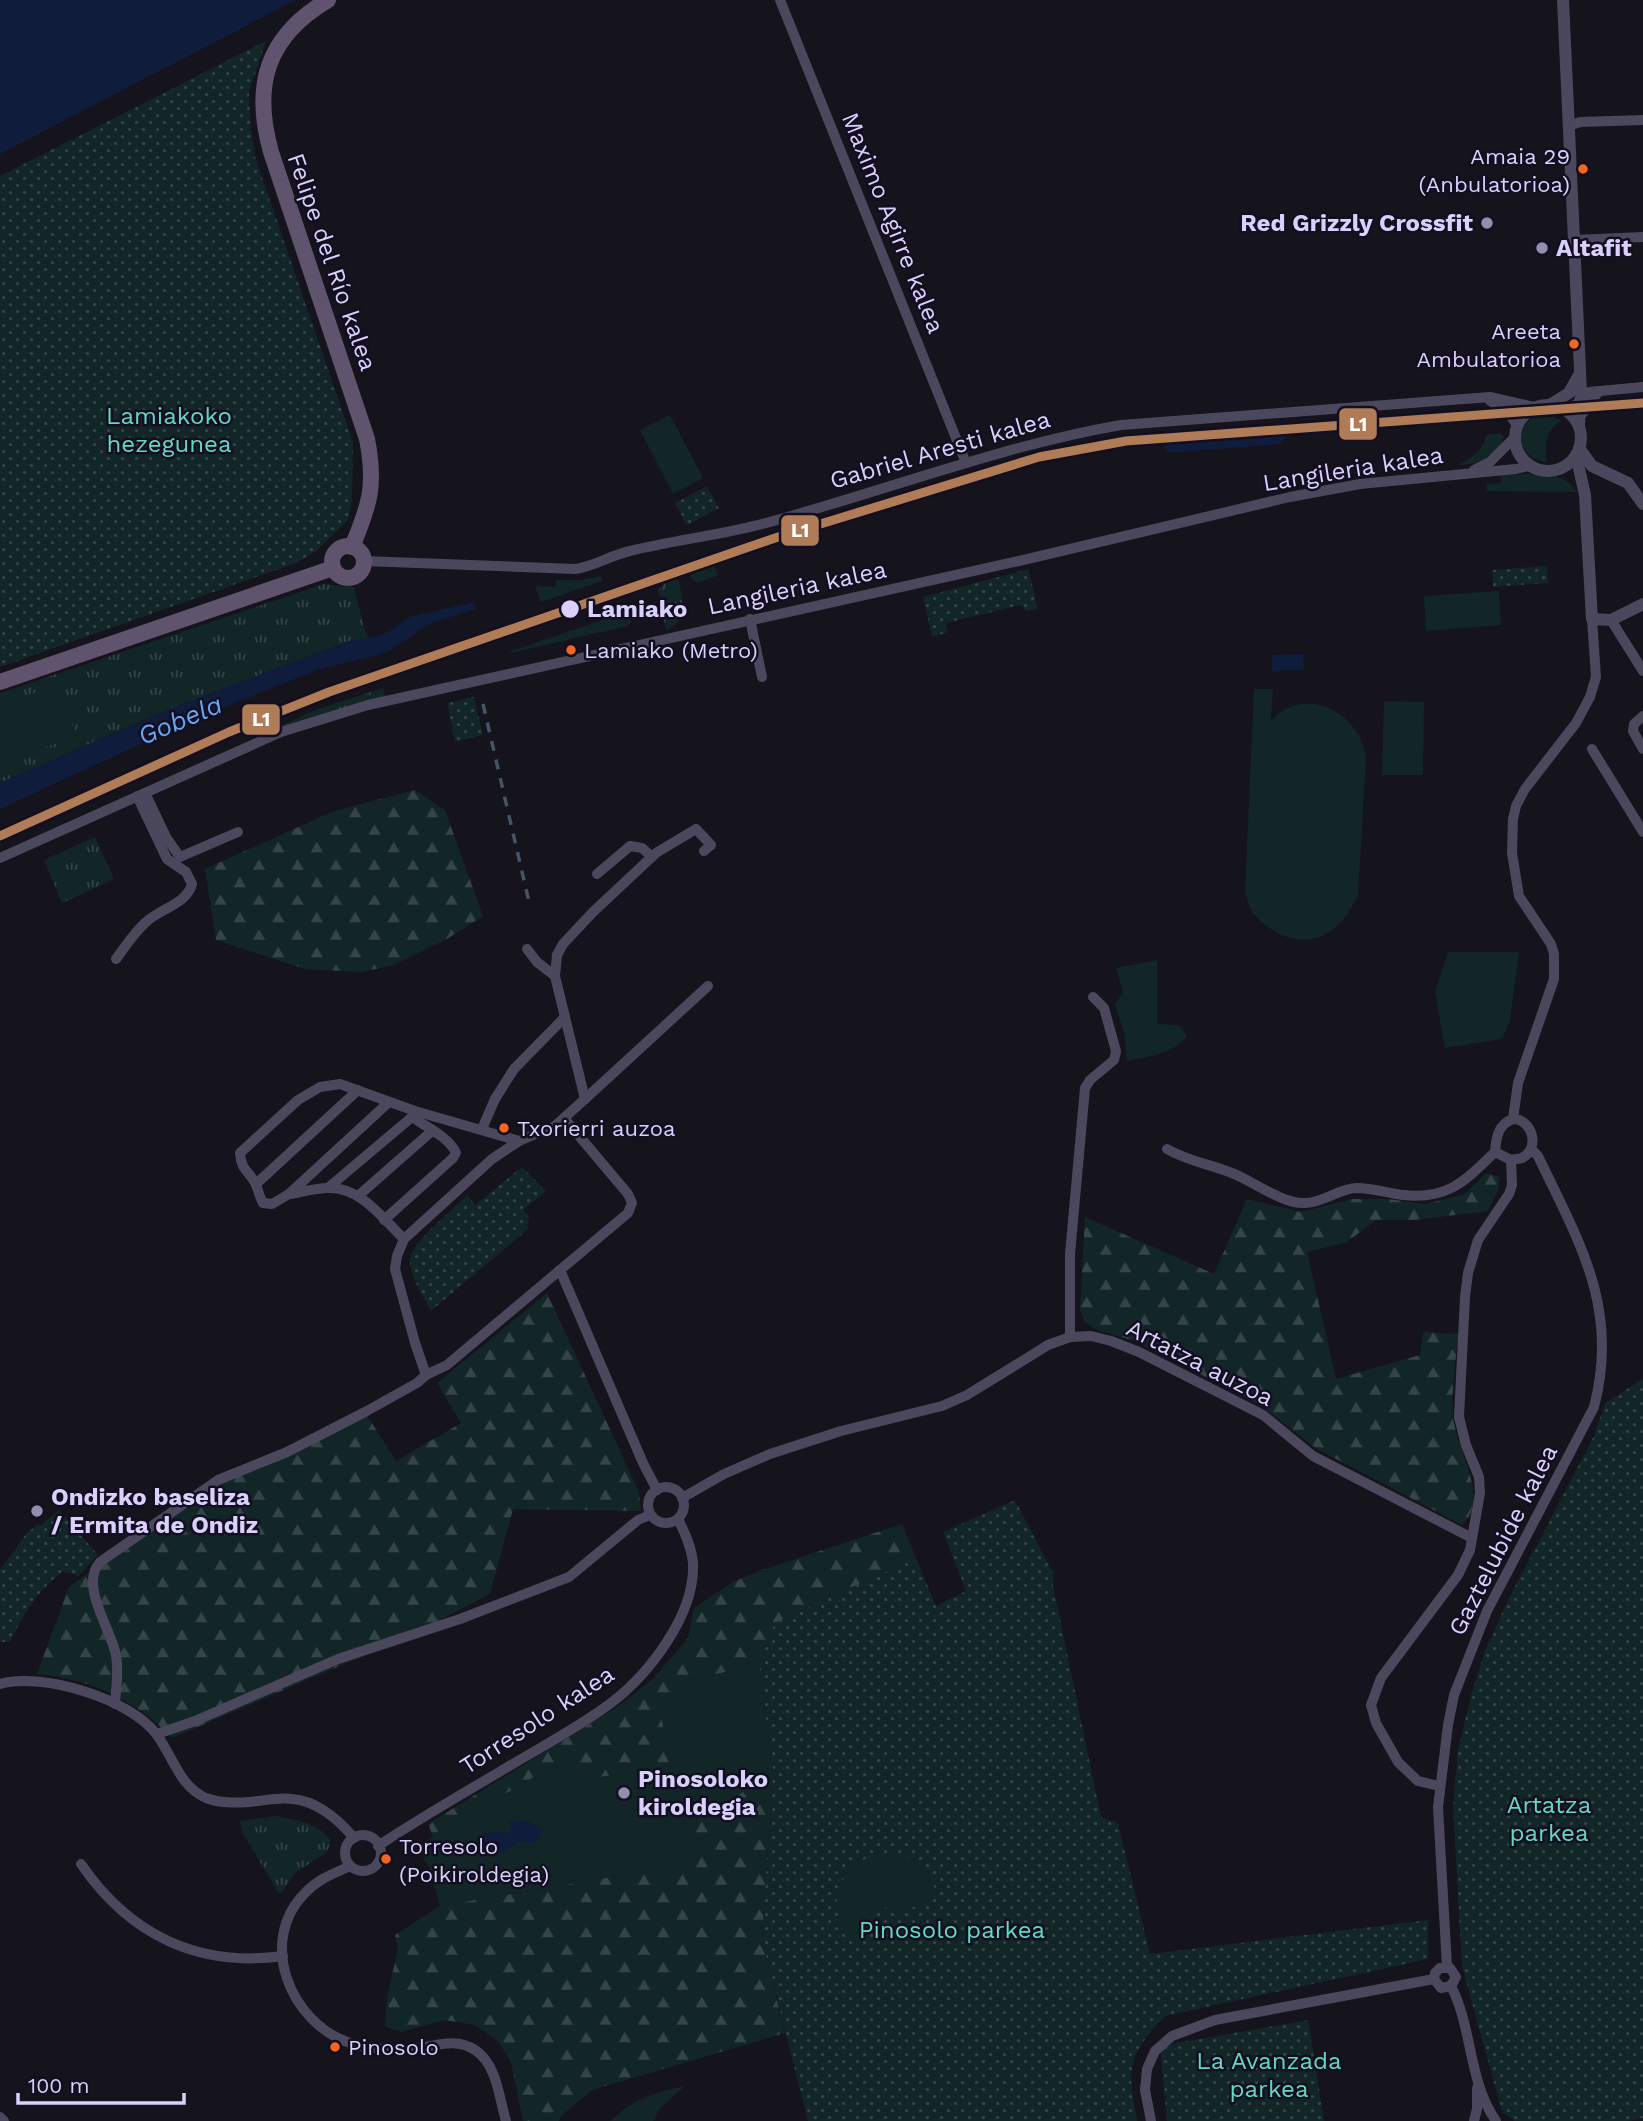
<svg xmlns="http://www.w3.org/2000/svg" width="1643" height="2121" font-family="'Work Sans',sans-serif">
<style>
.grass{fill:url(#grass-tufts)}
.forest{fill:url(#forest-firs)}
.park{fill:url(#park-dots)}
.garden{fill:#122628}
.water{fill:#101c3c}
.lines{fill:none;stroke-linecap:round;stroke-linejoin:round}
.river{stroke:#101c3c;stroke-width:19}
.minor{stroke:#4b485d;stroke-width:10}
.tertiary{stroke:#4b485d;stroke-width:12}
.primary{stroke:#5f536d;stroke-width:16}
.rail{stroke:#445465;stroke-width:3.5;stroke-dasharray:10 9;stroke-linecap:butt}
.metro-1-casing{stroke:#130f20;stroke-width:14}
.metro-1{stroke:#b07c57;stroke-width:9}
.bus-dot{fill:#f26522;stroke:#130f20;stroke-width:2.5}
.poi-dot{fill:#948eae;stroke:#130f20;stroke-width:2.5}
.stop-dot{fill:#d9d1fc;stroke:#130f20;stroke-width:2.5}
.labels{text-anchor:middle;stroke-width:5;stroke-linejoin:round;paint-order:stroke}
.bus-label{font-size:22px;fill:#d9d1fc;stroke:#130f20;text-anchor:start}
.street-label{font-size:24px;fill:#d9d1fc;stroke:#130f20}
.poi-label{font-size:24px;font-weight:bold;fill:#d9d1fc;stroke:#130f20;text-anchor:start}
.park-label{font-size:24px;fill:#62d7c2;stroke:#130f20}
.stop-label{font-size:24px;font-weight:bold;fill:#d9d1fc;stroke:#130f20;text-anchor:start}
.water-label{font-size:26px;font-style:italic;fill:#66a8f5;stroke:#130f20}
.line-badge{stroke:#130f20;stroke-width:2.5}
.badge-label{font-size:19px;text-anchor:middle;font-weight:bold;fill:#fff}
</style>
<defs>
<pattern id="grass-tufts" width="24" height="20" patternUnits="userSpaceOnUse" patternTransform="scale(1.75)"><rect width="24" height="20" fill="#122628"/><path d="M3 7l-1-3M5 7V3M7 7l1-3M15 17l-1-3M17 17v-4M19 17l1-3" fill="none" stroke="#344448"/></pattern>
<pattern id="forest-firs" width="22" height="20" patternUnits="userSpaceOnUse" patternTransform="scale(1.75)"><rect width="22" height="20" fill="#122628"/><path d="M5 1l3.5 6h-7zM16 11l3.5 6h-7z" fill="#344448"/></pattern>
<pattern id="park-dots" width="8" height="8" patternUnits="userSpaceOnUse" patternTransform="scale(1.75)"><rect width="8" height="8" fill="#122628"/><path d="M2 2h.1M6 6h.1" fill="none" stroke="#344448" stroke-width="1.8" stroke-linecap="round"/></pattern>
</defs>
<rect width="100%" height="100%" fill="#15131c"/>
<g class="grass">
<path d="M714,563L718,575L697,583L692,579L690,574L678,578C682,595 689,624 666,630L658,590L663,586L661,580Z"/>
<polygon points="324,584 354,587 364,628 369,638 349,641 172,708 0,783 0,693"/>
<polygon points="383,688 385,696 277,728 313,711"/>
<polygon points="95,837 114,879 62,903 44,860"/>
<path d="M274,1816C295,1819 319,1823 331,1841L327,1852L295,1873L280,1895L242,1832L240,1821Z"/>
</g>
<g class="forest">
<polygon points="415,790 445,810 483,916 447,939 391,966 361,972 305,969 216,940 205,869 334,811"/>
<path d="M1486,1173L1500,1177L1498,1190L1488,1211L1414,1220H1376L1347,1242L1307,1252L1336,1379L1420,1355L1423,1332L1458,1334C1456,1361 1451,1390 1453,1416C1456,1448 1491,1499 1462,1525L1317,1449L1263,1407L1214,1381L1132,1340L1094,1329L1084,1321L1080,1310L1085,1217L1214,1274L1247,1199L1301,1212L1351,1199H1388L1425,1204L1465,1194Z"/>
<path d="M547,1293L639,1492L641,1511L513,1509L490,1594L405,1638L172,1738C135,1699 90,1679 37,1674L69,1587L218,1480L365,1412L396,1461L461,1423L437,1383Z"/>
<polygon points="902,1524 916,1558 775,1623 759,1665 689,1680 662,1717 669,1766 595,1778 578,1768 533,1778 433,1837 428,1824 617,1707 653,1679 688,1638 694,1608 733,1582 762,1570"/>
<polygon points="773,1772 762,1939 785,2033 592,2090 562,2115 559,2121 523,2121 511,2062 498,2041 475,2025 445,2020 401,2032 385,2026 387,1997 398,1949 395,1935 440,1906 692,1863 683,1817 726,1803"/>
</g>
<g class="park">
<polygon points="266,41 249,92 250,121 255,157 353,442 352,500 348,520 316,551 296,563 0,667 0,176"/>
<polygon points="707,486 719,508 687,525 675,503"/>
<polygon points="1547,566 1548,583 1493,587 1492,570"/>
<polygon points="1028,569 1038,609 1026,611 1021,605 946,623 948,632 932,637 923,597"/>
<polygon points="474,697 483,735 455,742 447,703"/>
<path d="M522,1167L546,1191L523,1210L529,1217L527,1230L431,1311C423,1296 410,1277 410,1260C410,1242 454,1210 467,1195L475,1205Z"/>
<polygon points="1643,1379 1643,2118 1628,2121 1515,2121 1502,2112 1462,1966 1453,1805 1458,1750 1471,1695 1485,1651 1508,1600 1594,1436 1605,1403"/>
<path d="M1015,1500L1053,1573V1586L1101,1817L1118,1823L1150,1954L1428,1920V1959L1165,2016C1127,2056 1127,2068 1137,2121H808L762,1939L773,1772L759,1665L775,1623L916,1558L936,1606L966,1591L943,1532Z"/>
<path d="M59,1510L98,1555L78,1577L74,1574L62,1572C37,1592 24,1613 10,1642H0V1570L27,1533L38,1524L40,1526Z"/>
<polygon points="1308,2020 1324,2121 1167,2121 1160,2046"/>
</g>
<g class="garden">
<path d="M1546,414L1561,420C1545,433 1544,443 1547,462C1513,459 1512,418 1546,414Z"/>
<polygon points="670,415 703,478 673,494 640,430"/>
<path d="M1500,433L1504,437C1495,459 1480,464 1458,465C1470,459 1484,450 1486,435Z"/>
<path d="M1501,475C1526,475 1562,467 1577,492L1487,491L1486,484L1501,483Z"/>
<polygon points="601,576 602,581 541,602 535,586 555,587 556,580 581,580"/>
<polygon points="1499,591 1501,625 1426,631 1424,596"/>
<polygon points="626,612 631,618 631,622 627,626 511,653 511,651"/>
<polygon points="60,684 76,737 0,762 0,704"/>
<path d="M1254,689H1273L1271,721C1275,717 1279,712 1284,710C1321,690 1362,721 1366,758L1358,895C1350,912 1340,928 1322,936C1298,947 1268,932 1253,913C1249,907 1247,899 1245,892Z"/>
<polygon points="1384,701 1424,702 1423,775 1382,775"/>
<polygon points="1448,952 1519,952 1510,1021 1502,1039 1445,1048 1435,992"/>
<path d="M1157,960V1024L1179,1025L1187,1036C1172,1055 1150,1056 1127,1061L1124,1032L1115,1005L1123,992L1116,968Z"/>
<polygon points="759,1665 773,1772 726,1803 683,1817 692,1863 440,1906 430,1869 417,1846 532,1778 578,1768 595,1778 669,1766 662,1717 689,1680"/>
<path d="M878,1853C885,1853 894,1853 901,1855C918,1861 933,1879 938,1896L898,1914L893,1909L882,1908L876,1914L875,1927L857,1942C852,1936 844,1928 841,1921C827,1889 850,1863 878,1853Z"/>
<path d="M685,2086L661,2107L653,2121H611C632,2099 655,2092 685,2086Z"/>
</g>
<g class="water">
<polygon points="0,0 296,0 0,154"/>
<polygon points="474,602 476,609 431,623 391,650 378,655 317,670 188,722 0,809 0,783 172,708 349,641 375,637 390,631 409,617"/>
<polygon points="1303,654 1304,670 1272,671 1272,655"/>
<polygon points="527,1821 542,1829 539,1840 528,1843 520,1841 502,1853 487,1853 478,1840 482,1834 499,1831 507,1834 511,1830 509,1822"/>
</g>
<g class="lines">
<polyline class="river" points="1173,443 1276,435"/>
<g class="minor">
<polyline points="780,0 966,463"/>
<polyline points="1569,126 1580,122 1643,120"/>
<polyline points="1574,240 1643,237"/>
<polyline points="1489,400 1509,414 1517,425"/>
<polyline points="1568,412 1589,392 1643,387"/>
<polyline points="1579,418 1599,391"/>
<polyline points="1474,470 1490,462 1514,438"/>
<path d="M364,561L575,569C595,566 611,555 630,551C675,540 722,535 766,523C885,491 1000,446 1121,425L1490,397L1534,407"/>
<polyline points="750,619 762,677"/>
<polyline points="1611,620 1643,671"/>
<polyline points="1643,716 1634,724 1633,731 1643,749"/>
<polyline points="1592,749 1643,832"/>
<polyline points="145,793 166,837 180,857 238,832"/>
<polyline points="0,858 281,732 368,705 1019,561 1290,497 1360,484 1516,469 1529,466"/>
<polyline points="597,874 630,846 642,848 652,857"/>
<polyline points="527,949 537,962 555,976"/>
<path d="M116,959C125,947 133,934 145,923C159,909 187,904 192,884L186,872L167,859L137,796"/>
<polyline points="585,1099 708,986"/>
<path d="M389,1102L289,1194L272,1204L263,1203C259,1196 259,1192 256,1185C250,1170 242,1174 240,1153L298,1100L320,1087L340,1084L415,1111L519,1141"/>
<polyline points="1513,1119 1518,1083 1554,979 1554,954 1551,944 1519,896 1512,853 1513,819 1516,806 1525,789 1576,723 1590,697 1596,677 1592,619"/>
<path d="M1513,1119C1532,1119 1541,1148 1522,1158C1519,1159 1515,1159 1511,1160L1495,1152C1496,1138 1498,1124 1513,1119Z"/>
<polyline points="482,1129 495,1099 514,1069 565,1017"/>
<path d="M1167,1149C1187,1161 1210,1164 1232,1173C1253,1181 1282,1204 1305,1203C1323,1203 1338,1189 1356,1188C1372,1188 1388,1193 1403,1195C1448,1200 1465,1181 1495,1152"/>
<polyline points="256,1184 358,1090"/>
<polyline points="329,1187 412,1117 414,1111"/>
<path d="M290,1194C302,1192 316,1188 328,1188C360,1186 383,1219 404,1239"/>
<polyline points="358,1196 432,1131"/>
<path d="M384,1220L453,1158L456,1153C449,1137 426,1127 412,1117"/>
<polyline points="560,1270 643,1463 657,1490"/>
<polyline points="1070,1337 1070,1254 1085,1088 1090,1080 1114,1060 1116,1051 1104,1008 1093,997"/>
<polyline points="426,1375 415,1343 395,1269 397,1256 404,1239 492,1159 519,1141 555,1126 585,1099 555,976 557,955 563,944 593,912 656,853 696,829 711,845 704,851"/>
<circle cx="666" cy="1505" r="18"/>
<polyline points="682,1498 724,1474 770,1454 841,1431 942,1406 967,1395 1048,1345 1070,1337 1091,1336 1111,1341 1139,1352 1263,1415 1313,1456 1472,1538"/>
<path d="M0,1684C43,1672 131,1699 157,1735C173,1757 180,1787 206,1798C219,1803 236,1803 249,1802C263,1801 278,1797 292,1799C318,1801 338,1819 354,1838"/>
<path d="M115,1704C116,1688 119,1671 116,1655C111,1629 79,1585 100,1562L218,1480L287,1452L365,1412L417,1383L426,1375L447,1365L628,1213L632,1203L628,1194L564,1118"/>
<polyline points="157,1734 195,1721 338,1659 460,1619 569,1577 638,1520 650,1515"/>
<polyline points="1439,1786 1418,1781 1398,1762 1376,1723 1371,1705 1381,1678 1458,1575 1470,1550 1480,1493 1479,1477 1466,1445 1459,1417 1465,1297 1468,1273 1478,1240 1509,1194 1512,1185 1511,1160"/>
<circle cx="363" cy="1853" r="18"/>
<path d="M378,1846C420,1818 464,1793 506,1768C541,1747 579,1727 611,1703C649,1674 695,1615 693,1564C692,1548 685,1533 678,1519"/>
<path d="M81,1864C129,1934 197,1968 283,1956"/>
<path d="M350,1866C333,1874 318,1879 305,1893C257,1941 290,2023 350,2043C368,2049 389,2050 408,2049C431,2048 454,2036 475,2050C497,2064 499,2098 506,2121"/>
<path d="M1447,1967L1438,1807L1448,1725L1454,1695L1487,1611L1594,1407C1620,1308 1579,1242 1538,1156L1531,1149"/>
<polyline points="1434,1979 1435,1973 1440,1968 1450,1968 1456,1977 1451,1986"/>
<polyline points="1434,1979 1441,1988 1451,1986"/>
<path d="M1451,1986C1473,2029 1468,2081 1496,2121"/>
<polyline points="0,2117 4,2121"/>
<polyline points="1151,2121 1145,2090 1147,2069 1155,2051 1172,2036 1215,2020 1434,1979"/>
<polyline points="1474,2121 1477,2109 1477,2088"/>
</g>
<g class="tertiary">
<polyline points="1563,0 1581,392 1579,425"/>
<polyline points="1551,404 1569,393 1579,375"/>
<circle cx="1548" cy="438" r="33"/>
<polyline points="1579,448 1592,466 1628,483 1643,504"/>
<polyline points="1576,455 1585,495 1592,619 1611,620 1643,604"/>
</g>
<g class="primary">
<path d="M328,0C267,36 252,85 271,152L367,439C376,485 370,504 352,547"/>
<circle cx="348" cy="562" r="16"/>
<polyline points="0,682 333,568"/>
</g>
<polyline class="rail" points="483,704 530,906"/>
<g class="metro-1-casing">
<polyline id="metro-1" points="0,836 229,732 329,692 778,537 1039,457 1126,441 1643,403"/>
</g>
<use href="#metro-1" class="metro-1"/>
</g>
<g class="bus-dot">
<circle cx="1583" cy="169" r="6"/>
<circle cx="1574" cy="344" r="6"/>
<circle cx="571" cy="650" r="6"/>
<circle cx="504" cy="1128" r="6"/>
<circle cx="386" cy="1859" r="6"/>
<circle cx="335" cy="2047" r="6"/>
</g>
<g class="poi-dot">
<circle cx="1487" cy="223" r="7"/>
<circle cx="1542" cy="248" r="7"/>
<circle cx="37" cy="1511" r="7"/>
<circle cx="624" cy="1793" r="7"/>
</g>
<circle class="stop-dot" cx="570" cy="609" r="10"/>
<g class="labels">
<g class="bus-label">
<text x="1570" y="164" text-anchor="end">Amaia 29<tspan x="1570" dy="28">(Anbulatorioa)</tspan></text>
<text x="1561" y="339" text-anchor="end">Areeta<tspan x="1561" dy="28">Ambulatorioa</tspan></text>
<text x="584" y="658">Lamiako (Metro)</text>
<text x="517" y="1136">Txorierri auzoa</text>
<text x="399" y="1854">Torresolo<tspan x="399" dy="28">(Poikiroldegia)</tspan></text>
<text x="348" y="2055">Pinosolo</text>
</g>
<g class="street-label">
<text transform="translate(893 223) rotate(68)" y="8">Maximo Agirre kalea</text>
<text transform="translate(332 262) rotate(71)" y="8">Felipe del Río kalea</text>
<text transform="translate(940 450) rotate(-16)" y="8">Gabriel Aresti kalea</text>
<text transform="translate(1353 469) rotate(-9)" y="8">Langileria kalea</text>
<text transform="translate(797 588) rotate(-12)" y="8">Langileria kalea</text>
<text transform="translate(1200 1363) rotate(27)" y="8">Artatza auzoa</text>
<text transform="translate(1503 1540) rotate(-63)" y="8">Gaztelubide kalea</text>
<text transform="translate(537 1720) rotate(-33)" y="8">Torresolo kalea</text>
</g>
<g class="poi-label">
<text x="1473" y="231" text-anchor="end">Red Grizzly Crossfit</text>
<text x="1556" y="256">Altafit</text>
<text x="51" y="1505">Ondizko baseliza<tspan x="51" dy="28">/ Ermita de Ondiz</tspan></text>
<text x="638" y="1787">Pinosoloko<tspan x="638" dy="28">kiroldegia</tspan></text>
</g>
<g class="park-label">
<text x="169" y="424">Lamiakoko<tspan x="169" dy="28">hezegunea</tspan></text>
<text x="1549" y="1813">Artatza<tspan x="1549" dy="28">parkea</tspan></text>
<text x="952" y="1938">Pinosolo parkea</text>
<text x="1269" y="2069">La Avanzada<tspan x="1269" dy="28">parkea</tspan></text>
</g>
<g class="stop-label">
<text x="587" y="617">Lamiako</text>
</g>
<g class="water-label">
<text transform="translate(180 720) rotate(-23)" y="9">Gobela</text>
</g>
</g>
<g class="line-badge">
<rect x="1338" y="407" width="40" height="34" rx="7" fill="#b07c57"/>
<rect x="780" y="514" width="40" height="33" rx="7" fill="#b07c57"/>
<rect x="241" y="703" width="40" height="33" rx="7" fill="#b07c57"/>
</g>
<g class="badge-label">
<text x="1358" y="431">L1</text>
<text x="800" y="537">L1</text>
<text x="261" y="726">L1</text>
</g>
<path d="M18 2093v10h166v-10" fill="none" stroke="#d9d1fc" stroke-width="3.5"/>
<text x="28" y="2093" font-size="21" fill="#d9d1fc" stroke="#130f20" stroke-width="5" paint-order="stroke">100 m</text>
</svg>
